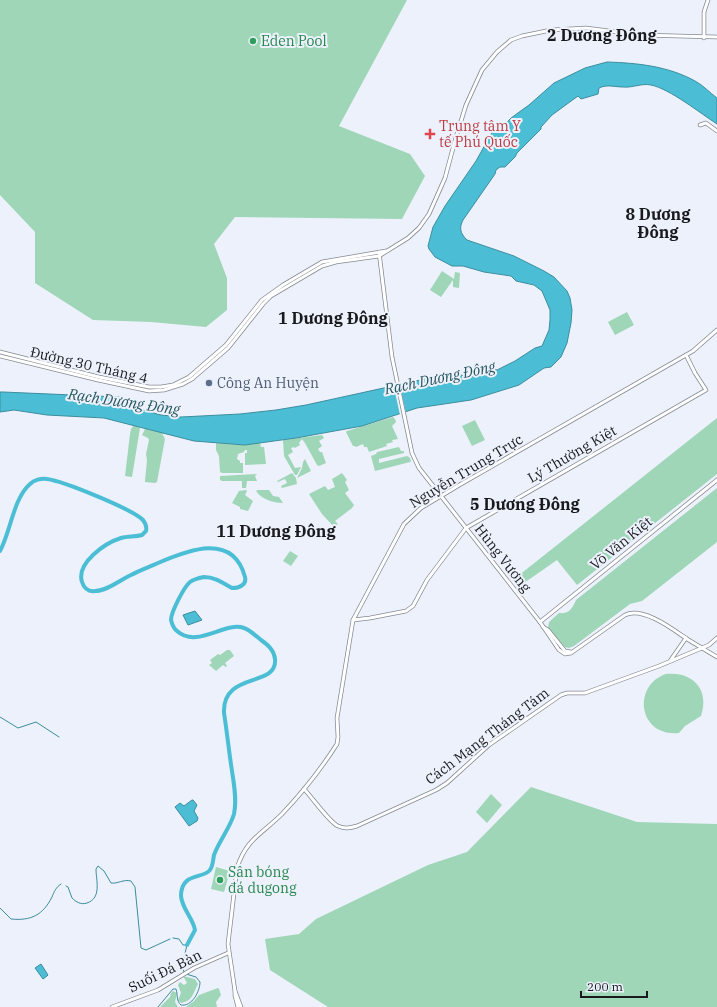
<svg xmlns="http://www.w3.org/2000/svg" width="717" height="1007" font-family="'IBM Plex Serif',serif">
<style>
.green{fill:#9fd6b7}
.water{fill:#4bbed5;stroke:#3c8d9e}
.pier{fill:#ecf1fb}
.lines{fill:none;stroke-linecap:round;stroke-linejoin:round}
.stream{stroke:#3c8d9e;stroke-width:1}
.river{stroke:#4bbed5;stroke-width:4}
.secondary-casing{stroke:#848991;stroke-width:4.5}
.primary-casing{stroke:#848991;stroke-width:4.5}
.secondary{stroke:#fff;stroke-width:3}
.primary{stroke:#fff;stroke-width:3}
.leisure-dot{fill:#2e9e5b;stroke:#ecf1fb;stroke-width:1.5}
.health-dot{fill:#e0444e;stroke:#ecf1fb;stroke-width:1.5}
.service-dot{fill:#5c6f8a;stroke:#ecf1fb;stroke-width:1.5}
.labels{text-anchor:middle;stroke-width:4;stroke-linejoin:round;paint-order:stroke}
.leisure-label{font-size:14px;fill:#27864d;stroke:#ecf1fb;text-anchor:start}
.health-label{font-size:14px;fill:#be3a42;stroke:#ecf1fb;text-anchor:start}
.street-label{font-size:14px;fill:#181a1d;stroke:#ecf1fb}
.service-label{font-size:14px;fill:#4e5e75;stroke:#ecf1fb;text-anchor:start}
.water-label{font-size:15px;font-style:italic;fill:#265660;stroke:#ecf1fb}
.quarter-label{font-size:16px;font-weight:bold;fill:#181a1d;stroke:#ecf1fb}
</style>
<rect width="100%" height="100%" fill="#ecf1fb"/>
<g class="green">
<polygon points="0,0 407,0 339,126 410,154 425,176 402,219 235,217 214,244 227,278 227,310 206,327 151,322 93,320 35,283 35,232 0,195"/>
<polygon points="442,271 454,279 455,272 460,273 459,288 453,287 453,280 441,297 430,290"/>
<polygon points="627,312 634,325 615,335 608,322"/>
<polygon points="393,417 395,419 396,422 392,426 398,439 392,440 393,442 386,444 387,446 369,452 367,447 364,447 363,444 356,447 355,446 353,446 346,432 347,431"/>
<polygon points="717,418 717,474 577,585 557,560 524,583 518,576"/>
<polygon points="475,420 485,440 472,446 462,426"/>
<polygon points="134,425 140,428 132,477 125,476 130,434 131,429"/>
<polygon points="145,429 147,429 162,433 165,439 157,482 155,483 145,482 145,481 147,460 146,454 149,440 148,438 142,435"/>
<polygon points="322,435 324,438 319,441 322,446 318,449 320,452 322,452 326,463 319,466 317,465 305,443 302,439 299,443 300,445 295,448 294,447 291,448 293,452 288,455 295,468 301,467 297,475 295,475 284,456 283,440"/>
<polygon points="216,443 245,445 260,443 261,447 264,447 266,464 245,465 245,453 247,453 247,450 245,450 244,452 238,454 237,459 240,461 240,463 243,463 243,473 222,473 220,472 219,456 216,450"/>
<polygon points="399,447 401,451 404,451 404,453 379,459 379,463 407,456 410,458 411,461 410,462 375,471 371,456 376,454 377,452"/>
<polygon points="305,459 311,471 297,478 302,468 303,462"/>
<polygon points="292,473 296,478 297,484 282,488 281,486 287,483 285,479 278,482 277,481"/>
<polygon points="342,473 347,480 345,482 349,490 345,493 354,505 352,508 335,521 338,524 334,527 322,514 309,494 325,486 328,490 335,487 332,479"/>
<polygon points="257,474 255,476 257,481 247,481 246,488 242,488 242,481 222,481 220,480 220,476"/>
<path d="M717,488V542L642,601L630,604L574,646L569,648L565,647L548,628L549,622L559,613C569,614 572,609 576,600Z"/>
<polygon points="246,490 247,491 245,495 253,501 248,511 240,509 240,507 232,503 239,491"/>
<path d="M258,490H269L273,496L279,497L283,503C273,503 261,499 256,491Z"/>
<polygon points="290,551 298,556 291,566 283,561"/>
<polygon points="227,650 230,650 234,656 225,663 227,666 226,667 223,665 216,671 209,665 212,663 210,660 218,654 220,655"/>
<path d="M666,674C693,671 710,690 701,716L685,726L679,733C638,737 632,685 666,674Z"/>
<polygon points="531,787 637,822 717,824 717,1007 328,1007 270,970 265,939 299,934 316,919 428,865 467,852"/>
<polygon points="491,794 502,805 487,823 476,812"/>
<polygon points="216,867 230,871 224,892 211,889"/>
<path d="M183,976L195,979L198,984C193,993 193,1001 181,1003L178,1000L181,993L178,985L180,982L184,985L187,983Z"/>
<polygon points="218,988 219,989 221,995 216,1002 217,1007 186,1007 194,1001 199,995"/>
<polygon points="173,991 177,993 175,1002 178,1007 160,1007 170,997 171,993"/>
</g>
<g class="water">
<path d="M607,62C637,63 668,66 695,81C703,85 710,93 717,98V124C700,113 670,89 651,85C641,83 633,88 623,87C615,87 607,84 599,88L598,94L581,99L578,96L552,115L541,127V129L517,153L515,157L505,167H500L496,170L495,174L463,220C459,228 460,233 467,240L514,256L544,271L554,277L567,291L570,298L572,310L571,323L567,343L561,357L551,367L544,368L519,385L471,400L417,408L362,426L296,438L245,445L194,441L104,418L47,415L14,410L0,412V392H3L119,397L143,410L161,415L181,417L201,416L240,414L276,410L306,405L434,377L465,375L468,377L476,376L480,369L489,368L497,370L515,361L535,348L542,346L549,330L550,320V310L542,291L534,285L516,281L511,276L484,272L463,266H452L435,257L429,249L428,246L433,227L445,206L476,161L495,127L498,125L502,128L511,118L529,105L554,83L585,68Z"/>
<polygon points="195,611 202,620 188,625 183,615"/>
<polygon points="192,800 193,800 197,805 194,811 198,818 197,821 189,826 175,807 180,803 184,806"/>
<polygon points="41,964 48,975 47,976 43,979 35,968"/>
</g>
<polygon class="pier" points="399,382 406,413 400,415 393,383"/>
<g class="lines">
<g class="stream">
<polyline points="0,717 18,728 36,722 59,737"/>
<path d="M66,886L68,887L72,898C76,902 81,905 87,903C102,898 96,880 96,869L98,866L104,871L111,883C118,884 123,879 131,881L135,887L141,948L146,950L170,939"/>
<path d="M0,908L11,919C31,921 43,915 52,897C54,892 56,887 61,884"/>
<polyline points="173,938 179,939 183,945 187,945 182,966 184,972"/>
<path d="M158,1007L173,989H176C178,995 176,1001 181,1005C192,1007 200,991 200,982L196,977L186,974"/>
</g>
<path class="river" d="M0,551C11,531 13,499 30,484C34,480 41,478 47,479C63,481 132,509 143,520C146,524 147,527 146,531L142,535C135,537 128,536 121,538C105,543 76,563 82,582C84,588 88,592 95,591C107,591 120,580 131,575C140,570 149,567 158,563C188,550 233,532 245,577C247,585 239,588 232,588C223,583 215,577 204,577C199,578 194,579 190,582C184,587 171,612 171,620C172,624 173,628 177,631C197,649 225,621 244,628C250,630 256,636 261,640C268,645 274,650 275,659C278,688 222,671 224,713C227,732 229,752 232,771C234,784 237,800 234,814C230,828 219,841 214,855C213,860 213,866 210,870C204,879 181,872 181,896C182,909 193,918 195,930L187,945"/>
<g class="secondary-casing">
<g id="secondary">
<polyline points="704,38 704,12 708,0"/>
<polyline points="700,125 706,123 717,131"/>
<path d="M379,252L392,357L412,453L419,468L540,622L559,650L565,654L571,653L625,615C643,606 674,630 687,639C697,645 707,651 717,657"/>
<polyline points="353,620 370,618 406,611 413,606 427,580 466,528 706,390 695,373 686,355"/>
<polyline points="540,622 717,480"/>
<polyline points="543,627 548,630 565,651 571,652"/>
<polyline points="670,661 686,638"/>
<path d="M304,789C312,797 329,822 338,826C344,829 351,828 357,826L436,790L447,783L489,745L561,695L567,693H585L659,666L709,645L717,638"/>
<polyline points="112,1007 158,990 194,968 228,953"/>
</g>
</g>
<g class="primary-casing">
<g id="primary">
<polyline points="0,352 99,377 149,387 161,387 173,385 189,377 226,345 262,300 283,285 322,262 386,251"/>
<polyline points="0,356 98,380 149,391 164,390 183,384 192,379 228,348 263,304 271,296 322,266 336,262 379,256 408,238 419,228 429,214 445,178 456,137 466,105 482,70 497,52 511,40 522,36 551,30 586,28 640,35 717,37"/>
<polyline points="235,991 241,1007"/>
<path d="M238,1007L235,996V991L228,944L237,868C246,839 262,834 282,814C302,793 321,769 337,744L338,737L337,718L353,620L404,524L421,508L461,484L693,351L717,330"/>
</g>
</g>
<use href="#secondary" class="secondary"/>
<use href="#primary" class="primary"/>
</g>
<g class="leisure-dot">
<circle cx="253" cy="41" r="4"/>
<circle cx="220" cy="880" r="4"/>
</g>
<path class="health-dot" d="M428 128h4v4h4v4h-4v4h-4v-4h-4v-4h4z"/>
<circle class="service-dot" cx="209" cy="383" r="4"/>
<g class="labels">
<g class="leisure-label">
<text x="261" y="46">Eden Pool</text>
<text x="228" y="877">Sân bóng<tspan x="228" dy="16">đá dugong</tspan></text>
</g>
<g class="health-label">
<text x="439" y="131">Trung tâm Y<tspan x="439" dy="16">tế Phú Quốc</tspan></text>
</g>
<g class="street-label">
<text transform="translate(89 365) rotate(13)" y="5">Đường 30 Tháng 4</text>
<text transform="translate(572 454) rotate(-30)" y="5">Lý Thường Kiệt</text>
<text transform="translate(466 471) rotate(-31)" y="5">Nguyễn Trung Trực</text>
<text transform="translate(621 543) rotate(-39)" y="5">Võ Văn Kiệt</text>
<text transform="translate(503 558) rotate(52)" y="5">Hùng Vương</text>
<text transform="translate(487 736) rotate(-37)" y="5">Cách Mạng Tháng Tám</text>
<text transform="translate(165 971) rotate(-26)" y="5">Suối Đá Bàn</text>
</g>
<g class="service-label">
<text x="217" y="388">Công An Huyện</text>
</g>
<g class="water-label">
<text transform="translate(440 378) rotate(-12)" y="5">Rạch Dương Đông</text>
<text transform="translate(124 402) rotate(8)" y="5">Rạch Dương Đông</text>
</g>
<g class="quarter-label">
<text x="602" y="41">2 Dương Đông</text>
<text x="658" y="220">8 Dương<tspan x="658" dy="18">Đông</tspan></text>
<text x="333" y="324">1 Dương Đông</text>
<text x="525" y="510">5 Dương Đông</text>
<text x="276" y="537">11 Dương Đông</text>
</g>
</g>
<path d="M581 991v6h66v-6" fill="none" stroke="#181a1d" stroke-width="2"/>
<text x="587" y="991" font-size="12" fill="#181a1d" stroke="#ecf1fb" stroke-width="3" paint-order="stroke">200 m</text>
</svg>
